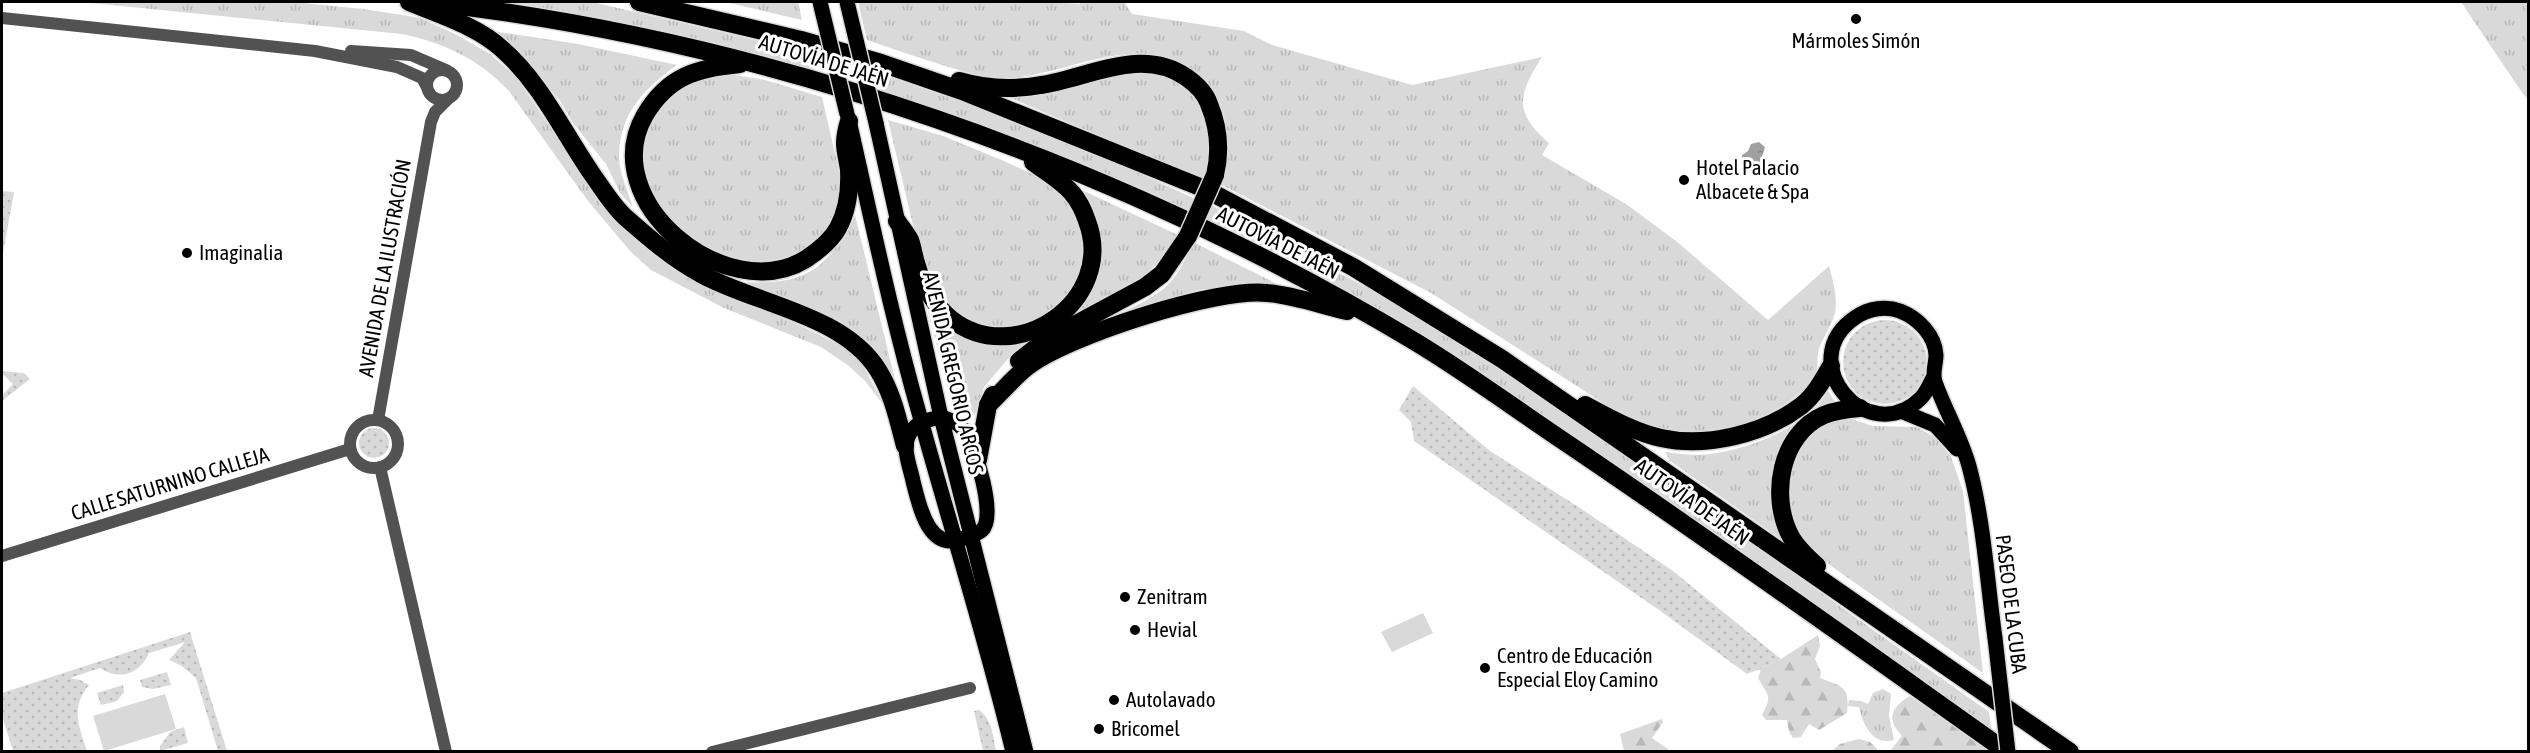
<svg xmlns="http://www.w3.org/2000/svg" width="2530" height="753" font-family="'Asap Condensed',sans-serif">
<style>
.grass{fill:url(#grass-tufts)}
.forest{fill:url(#forest-firs)}
.park{fill:url(#park-dots)}
.pitch{fill:#d9d9d9}
.water{fill:url(#water-ripples)}
.lines{fill:none;stroke-linecap:round;stroke-linejoin:round}
.primary-casing{stroke:#dbdbdb;stroke-width:18}
.motorway-casing{stroke:#dbdbdb;stroke-width:21}
.tertiary{stroke:#525252;stroke-width:12}
.primary{stroke:#000;stroke-width:15}
.motorway{stroke:#000;stroke-width:18}
.primary-bridge-casing{stroke:#dbdbdb;stroke-width:18;stroke-linecap:butt}
.motorway-bridge-casing{stroke:#dbdbdb;stroke-width:21;stroke-linecap:butt}
.primary-bridge{stroke:#000;stroke-width:15}
.motorway-bridge{stroke:#000;stroke-width:18}
.poi-dot{fill:#000;stroke:#fff;stroke-width:2}
.labels{text-anchor:middle;stroke-width:6;stroke-linejoin:round;paint-order:stroke}
.poi-label{font-size:21px;fill:#000;stroke:#fff;text-anchor:start}
.street-label{font-size:21px;fill:#000;stroke:#fff}
</style>
<defs>
<pattern id="grass-tufts" width="24" height="20" patternUnits="userSpaceOnUse" patternTransform="scale(1.5)"><rect width="24" height="20" fill="#d9d9d9"/><path d="M3 7l-1-3M5 7V3M7 7l1-3M15 17l-1-3M17 17v-4M19 17l1-3" fill="none" stroke="#b8b8b8"/></pattern>
<pattern id="forest-firs" width="22" height="20" patternUnits="userSpaceOnUse" patternTransform="scale(1.5)"><rect width="22" height="20" fill="#d9d9d9"/><path d="M5 1l3.5 6h-7zM16 11l3.5 6h-7z" fill="#b8b8b8"/></pattern>
<pattern id="park-dots" width="8" height="8" patternUnits="userSpaceOnUse" patternTransform="scale(1.5)"><rect width="8" height="8" fill="#d9d9d9"/><path d="M2 2h.1M6 6h.1" fill="none" stroke="#b8b8b8" stroke-width="1.8" stroke-linecap="round"/></pattern>
<pattern id="water-ripples" width="26" height="14" patternUnits="userSpaceOnUse" patternTransform="scale(1.5)"><rect width="26" height="14" fill="#a0a0a0"/><path d="M2 4q2-2 4 0t4 0M15 11q2-2 4 0t4 0" fill="none" stroke="#888"/></pattern>
</defs>
<rect width="100%" height="100%" fill="#fff"/>
<g class="grass">
<path d="M81,2H293L363,9L421,18L457,35L490,54L517,78L573,161L627,230L657,256L730,298L785,318L848,349L863,365L885,407L866,382L849,366L821,347L724,308L651,270L630,251L588,201L509,91C479,59 444,43 402,34Z"/>
<polygon points="484,2 592,2 811,53 816,74"/>
<polygon points="725,2 798,2 802,20"/>
<path d="M858,2H1043L1080,4V2H1124L1132,14L1244,31L1272,45L1412,85L1542,57C1518,95 1513,112 1549,143L1542,155L1626,204L1676,241L1768,320L1829,266C1833,281 1839,301 1834,316C1831,327 1823,337 1819,349C1816,357 1819,368 1815,375C1790,415 1720,437 1676,431C1658,429 1641,422 1624,416L1431,293L1220,184C1229,151 1233,118 1210,89C1152,16 1070,79 997,79C987,79 976,74 966,72C933,63 900,51 867,40Z"/>
<polygon points="2461,2 2528,2 2528,99 2523,94"/>
<path d="M486,30L578,44L677,65C645,88 619,113 619,157C619,172 628,192 633,207L620,193L606,164L573,123L560,101L538,75Z"/>
<path d="M1147,70C1158,73 1171,76 1182,83C1214,104 1214,148 1203,180L1011,98L1048,93L1105,76Z"/>
<polygon points="722,73 765,80 822,97 839,171 841,193 835,218 818,240 801,255 777,265 725,260 684,235 656,204 641,168 645,124 674,88"/>
<polygon points="877,73 984,109 1088,149 1195,199 1188,213 882,94"/>
<polygon points="888,120 943,136 1004,161 1047,181 1068,197 1079,217 1085,241 1085,264 1065,302 1030,325 990,329 967,321 949,309 936,292 919,250"/>
<path d="M1084,191L1178,235C1149,283 1118,293 1070,316L1095,218Z"/>
<polygon points="1209,204 1405,308 1487,360 1606,440 1989,712 1992,733 1523,403 1202,220"/>
<path d="M855,215L897,388C861,317 807,308 738,282C804,285 824,274 855,215Z"/>
<path d="M1193,242L1285,288L1248,283L1198,290L1091,326C1115,315 1157,300 1173,279C1182,268 1187,255 1193,242Z"/>
<path d="M928,311C949,329 975,346 1003,346C1014,346 1025,341 1035,338L1012,354L984,387L975,415L954,413Z"/>
<path d="M1828,391L1835,402L1821,408L1789,435L1779,451L1776,464L1785,542L1670,461L1665,452C1676,453 1687,455 1698,455C1740,453 1807,429 1828,391Z"/>
<path d="M1849,418L1872,426L1917,427L1936,438L1951,457L1963,491L1983,673L1834,568C1819,556 1806,545 1797,528C1777,486 1796,421 1849,418Z"/>
<path d="M1883,689L1891,694L1889,716L1894,740C1872,746 1863,724 1859,707L1848,706L1849,700L1861,701L1868,704L1873,693Z"/>
</g>
<g class="forest">
<path d="M1818,635L1820,646L1815,659L1821,672L1820,678C1842,687 1850,685 1847,713L1819,730L1809,724L1801,737L1793,738L1789,731L1787,720H1766L1762,715C1773,695 1768,696 1758,678L1761,669L1747,674L1781,659Z"/>
<path d="M1910,696L1990,751H1890L1902,736C1886,719 1891,707 1910,696Z"/>
<polygon points="1662,719 1663,722 1652,738 1668,749 1667,751 1624,751 1620,734"/>
<polygon points="1859,739 1870,742 1879,751 1831,751 1840,744"/>
</g>
<g class="park">
<polygon points="2,191 14,192 2,259"/>
<circle cx="1885" cy="362" r="42"/>
<polygon points="2,360 3,371 24,373 30,379 2,401 2,395 13,384 2,373"/>
<polygon points="1413,386 1490,451 1577,506 1673,571 1781,659 1747,674 1659,610 1414,441 1411,422 1399,410"/>
<circle cx="374" cy="443" r="15"/>
<path d="M190,632L227,751H218L196,678L182,666L169,660L185,642L149,653C140,674 119,681 100,668L70,678L80,680L89,685C70,708 79,726 87,751H13L2,716V693Z"/>
<polygon points="167,672 171,685 153,689 142,687 140,680"/>
<polygon points="123,685 124,692 117,701 101,705 97,693"/>
<path d="M979,710C992,719 993,736 996,751H983L974,711Z"/>
<polygon points="184,727 188,743 160,751 160,746 170,732"/>
</g>
<g class="pitch">
<polygon points="1423,613 1433,633 1392,652 1381,632"/>
<polygon points="165,694 176,729 104,751 93,716"/>
</g>
<polygon class="water" points="1759,142 1765,147 1759,166 1753,168 1742,158 1742,155 1748,151 1751,144"/>
<g class="lines">
<g class="primary-casing">
<g id="primary">
<polyline points="876,123 941,417 1026,752"/>
<path d="M850,125C872,222 892,318 919,413C950,526 986,638 1013,752"/>
<path d="M1933,378C1930,384 1926,393 1921,398C1867,451 1791,360 1856,317C1869,308 1886,306 1900,311C1918,318 1935,335 1936,355C1936,364 1932,373 1935,382C1945,410 1961,437 1969,466C1984,522 1987,581 1995,638"/>
<polyline points="1901,411 1935,425 1957,449"/>
<path d="M941,417C950,420 958,422 964,430C975,445 997,517 982,530C977,535 968,537 961,539C928,551 919,505 913,481C910,466 901,447 910,433C917,421 928,420 941,417Z"/>
</g>
</g>
<g class="motorway-casing">
<g id="motorway">
<path d="M409,2C440,15 477,26 502,49C541,83 563,132 592,174C602,188 612,205 625,217C649,238 673,259 701,274C755,304 843,314 878,370C893,394 898,420 905,446"/>
<path d="M426,2C768,40 1118,164 1414,341C1464,371 1513,407 1562,440C1712,541 1859,647 2007,752"/>
<polyline points="639,2 801,40 881,63 962,91 1205,189 1353,267 1502,359 2070,752"/>
<path d="M740,64C697,68 668,76 645,115C595,201 726,308 806,259C818,251 831,241 838,228C847,211 850,189 849,170C848,161 845,152 845,143C845,136 847,128 849,121"/>
<path d="M959,81C986,89 1013,90 1041,85C1088,78 1141,46 1186,77C1196,84 1205,92 1209,104C1219,128 1221,150 1215,175"/>
<path d="M897,221C901,227 906,233 910,240C913,248 914,258 917,266C922,285 936,307 951,319C1016,370 1117,300 1087,221C1084,212 1079,201 1072,193C1062,181 1046,172 1033,162"/>
<polyline points="1019,361 1043,342 1145,287 1162,274 1188,236"/>
<path d="M988,405C1001,393 1013,378 1027,367C1066,336 1218,287 1267,293C1293,295 1321,305 1347,311"/>
<path d="M1585,405C1610,418 1634,432 1661,438C1706,448 1764,434 1801,406C1814,396 1823,380 1831,366"/>
<polyline points="978,460 988,405 993,395"/>
<path d="M1817,566C1807,557 1796,547 1790,535C1770,496 1780,434 1824,415C1836,410 1847,409 1860,408"/>
</g>
</g>
<g class="tertiary">
<polyline points="2,18 315,51 397,67 422,78 427,87"/>
<polyline points="351,51 411,55 446,70"/>
<circle cx="442" cy="85" r="15"/>
<circle cx="374" cy="444" r="24"/>
<polyline points="378,420 431,122 435,112 448,99"/>
<polyline points="380,467 446,752"/>
<polyline points="2,556 350,449"/>
<polyline points="712,752 970,688"/>
</g>
<use href="#primary" class="primary"/>
<use href="#motorway" class="motorway"/>
<g class="primary-bridge-casing">
<g id="primary-bridge">
<polyline points="820,2 847,114"/>
<polyline points="847,2 876,123"/>
<polyline points="1995,638 2008,752"/>
</g>
</g>
<g class="motorway-bridge-casing">
<polyline id="motorway-bridge" points="1188,236 1215,175"/>
</g>
<use href="#primary-bridge" class="primary-bridge"/>
<use href="#motorway-bridge" class="motorway-bridge"/>
</g>
<g class="poi-dot">
<circle cx="1856" cy="19" r="6"/>
<circle cx="1684" cy="180" r="6"/>
<circle cx="187" cy="253" r="6"/>
<circle cx="1125" cy="597" r="6"/>
<circle cx="1135" cy="630" r="6"/>
<circle cx="1485" cy="668" r="6"/>
<circle cx="1114" cy="700" r="6"/>
<circle cx="1099" cy="729" r="6"/>
</g>
<g class="labels">
<g class="poi-label">
<text x="1856" y="48" text-anchor="middle">Mármoles Simón</text>
<text x="1696" y="175">Hotel Palacio<tspan x="1696" dy="24">Albacete &amp; Spa</tspan></text>
<text x="199" y="260">Imaginalia</text>
<text x="1137" y="604">Zenitram</text>
<text x="1147" y="637">Hevial</text>
<text x="1497" y="663">Centro de Educación<tspan x="1497" dy="24">Especial Eloy Camino</tspan></text>
<text x="1126" y="707">Autolavado</text>
<text x="1111" y="736">Bricomel</text>
</g>
<g class="street-label">
<text transform="translate(824 61) rotate(17)" y="7">AUTOVÍA DE JAÉN</text>
<text transform="translate(1278 243) rotate(27)" y="7">AUTOVÍA DE JAÉN</text>
<text transform="translate(385 268) rotate(-80)" y="7">AVENIDA DE LA ILUSTRACIÓN</text>
<text transform="translate(953 373) rotate(77)" y="7">AVENIDA GREGORIO ARCOS</text>
<text transform="translate(170 484) rotate(-17)" y="7">CALLE SATURNINO CALLEJA</text>
<text transform="translate(1692 502) rotate(35)" y="7">AUTOVÍA DE JAÉN</text>
<text transform="translate(2011 604) rotate(83)" y="7">PASEO DE LA CUBA</text>
</g>
</g>
<rect width="2530" height="753" fill="none" stroke="#000000" stroke-width="6"/>
</svg>
